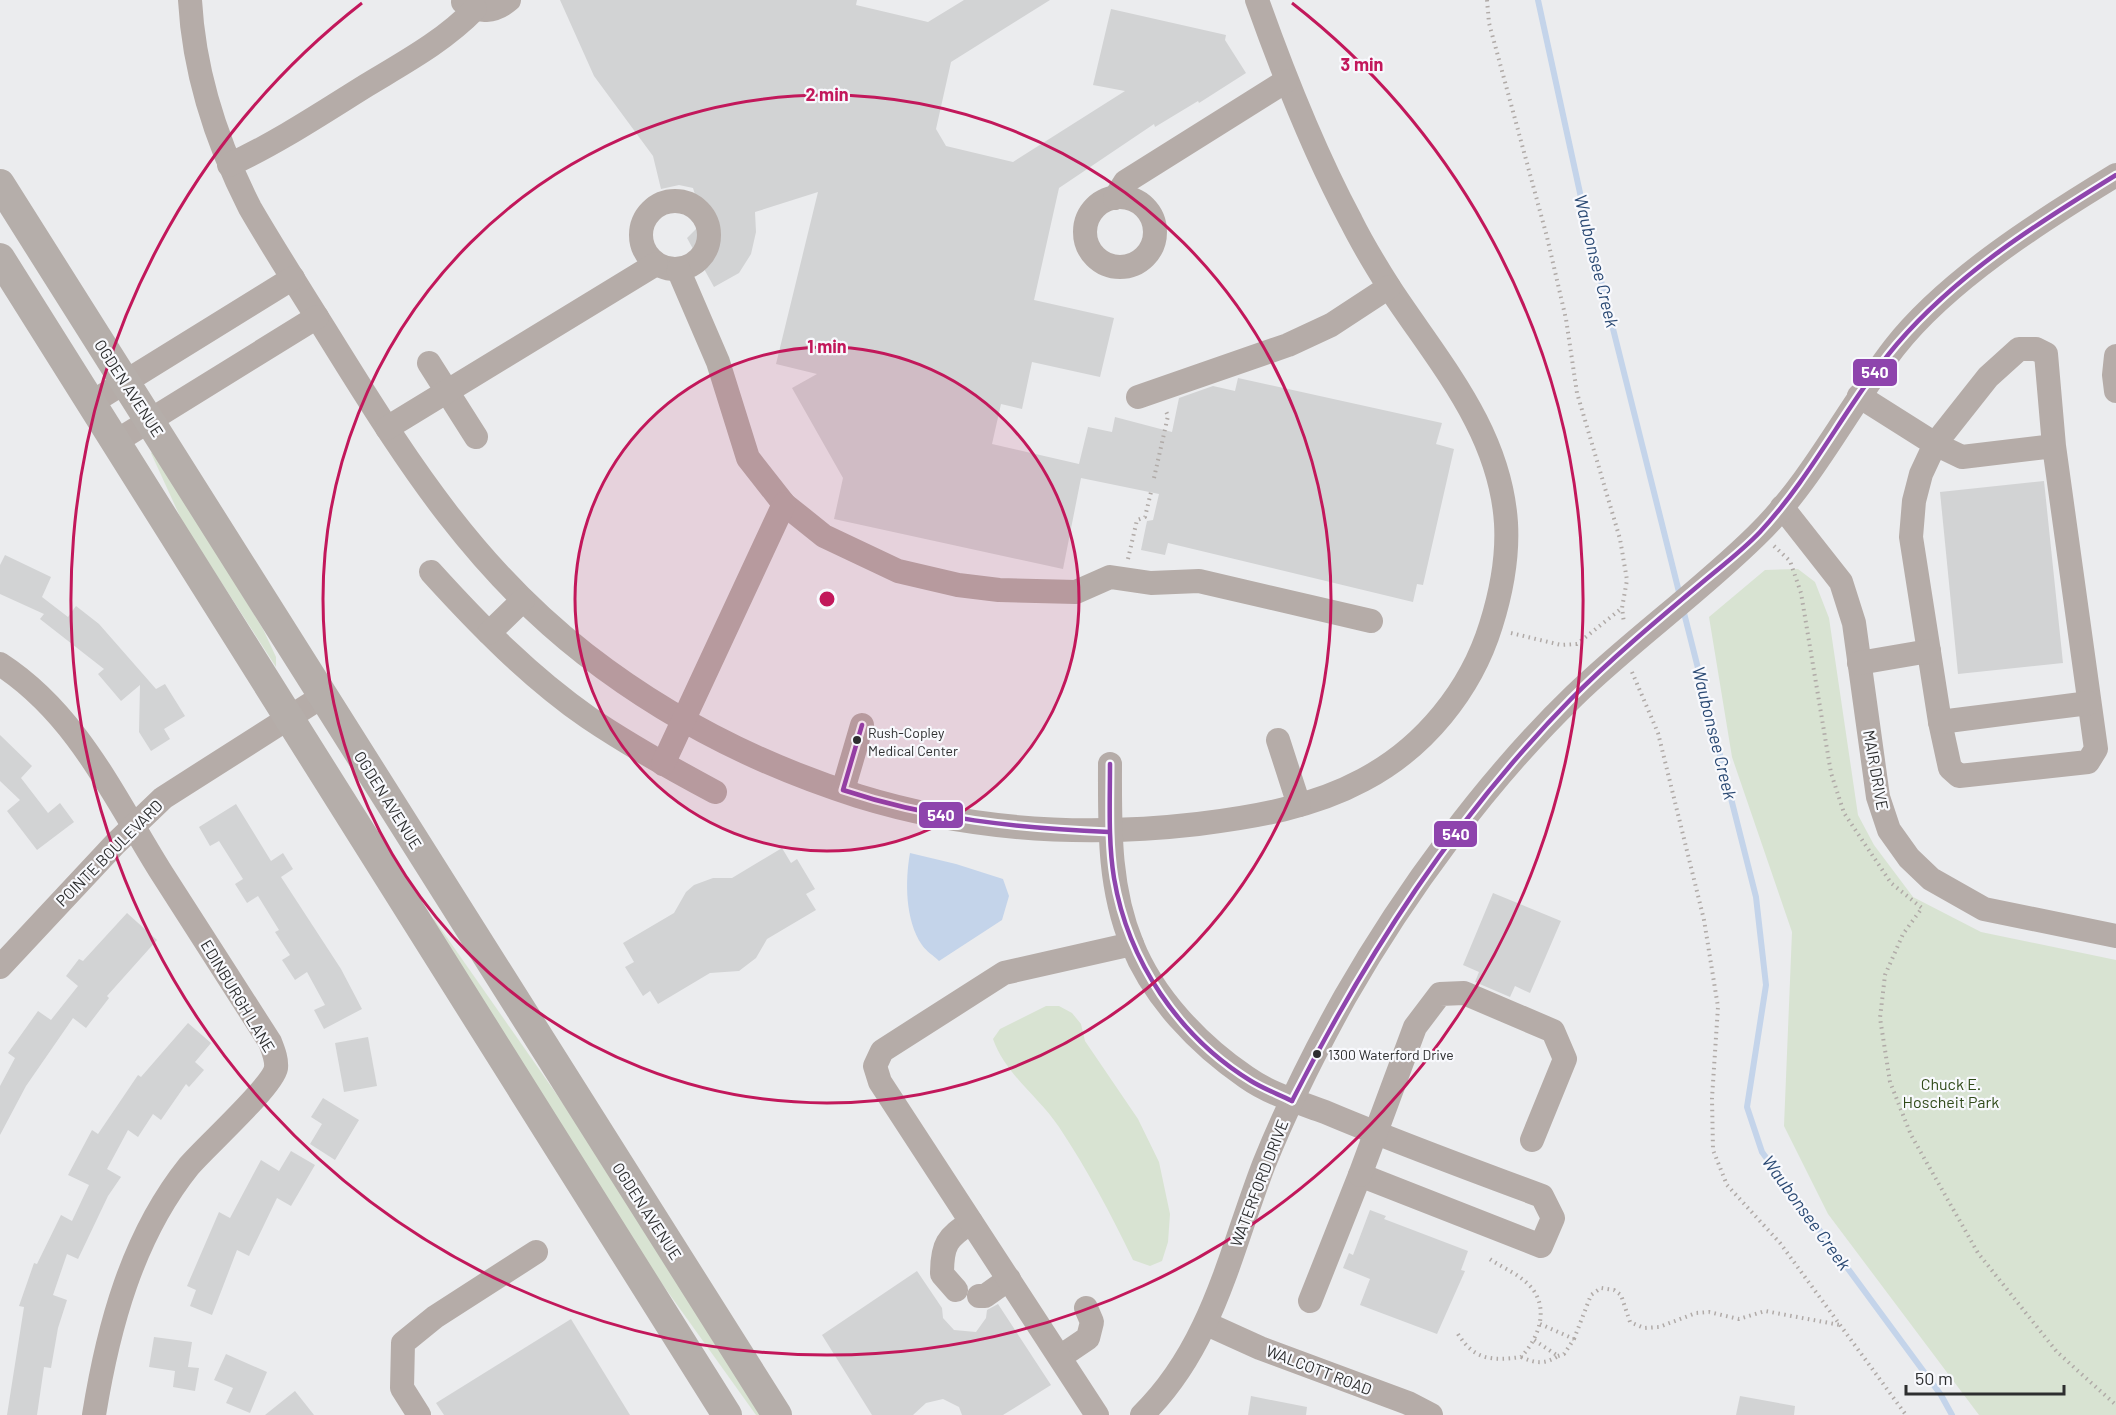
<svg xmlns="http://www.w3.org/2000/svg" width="2116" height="1415" font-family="Barlow,sans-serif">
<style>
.green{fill:#d8e3d2}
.water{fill:#c4d4ea}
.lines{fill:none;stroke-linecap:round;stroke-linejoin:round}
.stream{stroke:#c4d4ea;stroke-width:6}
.building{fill:#d2d3d4}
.path{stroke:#b0aaa7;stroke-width:4;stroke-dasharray:1.5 4.5;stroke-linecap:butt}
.minor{stroke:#b5aca8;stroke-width:24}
.major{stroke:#b5aeaa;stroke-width:30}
.bus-1-casing{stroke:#f8f9fd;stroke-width:9}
.bus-1{stroke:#8e44ad;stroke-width:4.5}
.ring{fill:none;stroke:#c2185b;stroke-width:3}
.bus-dot{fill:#2d2e2f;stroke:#f8f9fd;stroke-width:2}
.labels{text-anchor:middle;stroke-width:4.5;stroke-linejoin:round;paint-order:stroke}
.bus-label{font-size:14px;fill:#2d2e2f;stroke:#f8f9fd;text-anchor:start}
.street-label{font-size:16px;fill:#2d2e2f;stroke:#f8f9fd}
.park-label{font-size:16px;fill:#304a19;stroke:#f8f9fd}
.water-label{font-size:18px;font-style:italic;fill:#2b4a74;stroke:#f8f9fd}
.centre{fill:#c2185b;stroke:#f8f9fd;stroke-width:3}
.ring-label{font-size:18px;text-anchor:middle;font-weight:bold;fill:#c2185b;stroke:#f8f9fd;stroke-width:4.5;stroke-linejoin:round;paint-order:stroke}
.line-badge{stroke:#f8f9fd;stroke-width:2}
.badge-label{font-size:16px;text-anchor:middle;font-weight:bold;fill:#fff}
</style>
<rect width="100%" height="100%" fill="#ebecee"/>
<g class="green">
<polygon points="154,450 263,629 276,657 276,667 183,523 151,453"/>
<polygon points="1798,569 1815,582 1829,618 1858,815 1874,845 1913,897 1981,932 2116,960 2116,1415 1979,1415 1828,1214 1784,1126 1792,932 1732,757 1709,617 1765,570"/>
<polygon points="434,919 569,1112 761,1415 756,1415 655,1274 431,922"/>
<path d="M1046,1006H1059L1072,1013L1081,1024L1085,1041L1138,1119L1159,1162L1170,1214L1168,1242L1162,1261L1150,1266L1133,1260C1111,1214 1087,1169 1059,1127C1038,1096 1006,1075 993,1039L1000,1029Z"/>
</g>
<path class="water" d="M910,853L956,864L1003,879L1009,896L1002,920L939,961C934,956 926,951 922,945C905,920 905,881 910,853Z"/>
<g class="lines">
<g class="stream">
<polyline points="1538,0 1587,225 1680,596"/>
<polyline points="1683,609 1756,897 1766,985 1747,1107 1762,1152 1941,1395 1952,1415"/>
</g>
</g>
<g class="building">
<polygon points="560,0 857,0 856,5 928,22 964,0 1050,0 951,62 936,129 946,146 1013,162 1125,91 1093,85 1111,9 1226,35 1225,40 1246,73 1199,103 1198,101 1155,127 1154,124 1059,188 1034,300 1114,318 1100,377 1032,362 1022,409 1001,404 992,444 1079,464 1088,427 1112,432 1115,417 1172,432 1179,398 1213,386 1235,391 1238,378 1442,423 1436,444 1454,449 1423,585 1417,584 1413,602 1168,543 1165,555 1141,550 1147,521 1153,520 1159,494 1081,478 1063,569 834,519 843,478 792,388 817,374 776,364 818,192 755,212 756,232 751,254 739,273 714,287 687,238 696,229 700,211 693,188 679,185 661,189 653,156 594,76"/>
<polygon points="2044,481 2063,663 1958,674 1940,492"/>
<polygon points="5,555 51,577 42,597 68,617 76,606 99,624 156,689 165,684 185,716 164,729 170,739 151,751 139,732 140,685 121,701 98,674 104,669 40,619 44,614 0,594 0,565"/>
<polygon points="0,735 32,766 21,778 48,813 60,803 74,822 37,850 7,811 20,800 0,781"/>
<polygon points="236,804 271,861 283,853 293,869 281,877 341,969 362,1009 324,1029 314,1010 325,1005 307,972 295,980 282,960 290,955 275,932 279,930 258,896 247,903 235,884 243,879 219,841 210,846 199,827"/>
<polygon points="782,848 791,863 797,859 815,889 806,894 816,910 767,939 756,958 739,971 710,973 658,1004 650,991 643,996 625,967 634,962 623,943 674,913 686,892 694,885 713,878 732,878"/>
<polygon points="1493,893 1561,921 1530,993 1515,986 1510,997 1475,982 1479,972 1463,965"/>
<polygon points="127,913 157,940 107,996 109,998 86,1028 73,1018 26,1086 0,1135 0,1086 15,1058 8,1053 38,1011 51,1020 78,986 66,976 79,959 83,961"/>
<polygon points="188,1023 211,1043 195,1062 204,1070 189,1087 186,1084 161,1120 153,1114 138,1137 128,1130 107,1169 121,1177 108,1196 78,1259 67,1254 53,1295 67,1300 58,1328 51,1368 44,1367 37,1415 7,1415 24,1307 19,1306 34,1263 37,1264 61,1215 72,1221 89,1185 68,1175 92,1130 98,1134 138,1075 141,1077"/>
<polygon points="368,1037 377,1086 344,1092 335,1043"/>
<polygon points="323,1098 359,1120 335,1160 310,1144 322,1124 311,1117"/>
<polygon points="291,1151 315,1165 291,1206 277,1198 249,1256 237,1250 212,1315 190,1306 196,1290 187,1286 219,1212 230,1218 261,1160 279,1171"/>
<polygon points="1370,1210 1386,1216 1384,1219 1468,1251 1461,1270 1465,1271 1437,1334 1360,1305 1370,1279 1343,1268 1349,1253 1353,1255"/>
<polygon points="917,1271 942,1308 943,1318 954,1330 976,1332 986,1318 987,1310 998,1304 1051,1385 1003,1415 962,1415 959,1407 943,1399 926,1403 913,1415 872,1415 822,1335"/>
<polygon points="571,1319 630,1415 444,1415 436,1403"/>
<polygon points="154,1337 192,1342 188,1367 199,1368 195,1391 173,1387 175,1371 149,1367"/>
<polygon points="226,1354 267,1372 250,1413 226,1403 233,1388 214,1380"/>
<polygon points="295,1391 314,1415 265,1415"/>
<polygon points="1251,1396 1307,1407 1306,1415 1248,1415"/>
<polygon points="1740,1396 1795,1406 1794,1415 1736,1415"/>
</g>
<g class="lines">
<g class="path">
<polyline points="1487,0 1489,23 1547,237 1566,319 1577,393 1620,539 1627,580 1622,608 1624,623"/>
<polyline points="1154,478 1168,416 1165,409"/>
<polyline points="1774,546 1790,561 1801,593 1831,773 1844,813 1891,883 1922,908 1903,934 1885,975 1880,1018 1890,1082 1911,1135 1978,1253 2057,1352 2116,1405"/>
<polyline points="1128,559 1137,520 1145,517 1151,492"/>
<polyline points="1511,633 1561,645 1577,644 1622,608"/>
<polyline points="1632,672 1658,733 1704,920 1718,1007 1712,1098 1713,1150 1727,1185 1780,1243 1906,1415"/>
<polyline points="1540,1324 1574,1339 1564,1354 1558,1356"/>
<path d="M1458,1334C1474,1360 1492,1361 1521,1357C1539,1338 1550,1308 1530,1286C1518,1273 1500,1267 1487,1257"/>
<polyline points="1574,1339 1591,1295 1601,1288 1614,1290 1621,1295 1630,1322 1644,1328 1659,1327 1696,1313 1709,1312 1739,1319 1765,1311 1840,1325"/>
<path d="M1521,1357C1535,1363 1544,1365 1558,1356L1534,1340"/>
</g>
<g class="minor">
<path d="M190,0C194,74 217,143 250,208C279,258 310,305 340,354C411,468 477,570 585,654C666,717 760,765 858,796C968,830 1085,837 1198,824C1255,817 1313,807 1363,780C1424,748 1471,690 1491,625C1501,593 1508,557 1506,523C1500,431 1440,364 1391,290C1377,268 1363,245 1351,221C1313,150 1284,76 1257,0"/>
<path d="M463,2C478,14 495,12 509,0"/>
<path d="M229,165C277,143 322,113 367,85C405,62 444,41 475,9"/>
<circle cx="1120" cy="232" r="35"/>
<polyline points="1115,198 1125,182 1286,81"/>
<circle cx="675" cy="235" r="34"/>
<polyline points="678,269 718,362 748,458 784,504 824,536 898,571 958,585 999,590 1076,592 1110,577 1151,583 1199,581 1371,621"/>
<polyline points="2116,356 2114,375 2116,391"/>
<polyline points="429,363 476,437"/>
<polyline points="1859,396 1935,444 1988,377 2019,349 2036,349 2046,354 2054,446 2096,749 2088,762 1959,776 1950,768 1940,722 1911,537 1914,501 1921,474 1935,444 1962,457 2054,446"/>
<polyline points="1138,397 1288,345 1331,325 1389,287"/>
<polyline points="91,403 293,278"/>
<polyline points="387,428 656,264"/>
<polyline points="115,442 317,317"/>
<polyline points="1782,507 1841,582 1854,623 1878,797 1889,830 1909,858 1931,879 1984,909 2116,936"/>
<path d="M431,572C479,625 530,677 589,718C629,745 672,769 715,792"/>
<polyline points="489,633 523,600"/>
<polyline points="1859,663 1929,651"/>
<path d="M0,664C77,714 114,797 161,872C197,929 234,985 270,1042C273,1050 277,1059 276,1068C273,1086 205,1147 189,1166C132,1237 108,1328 94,1415"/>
<polyline points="1940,722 2089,703"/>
<polyline points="1278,740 1299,805"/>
<polyline points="663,764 784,504"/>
<path d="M1110,764C1110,825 1108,886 1132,944C1153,997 1199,1045 1246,1077C1270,1094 1298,1102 1325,1112C1396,1142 1469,1169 1542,1196L1553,1218L1541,1246L1360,1175L1310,1301"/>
<polyline points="843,790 862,725"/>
<polyline points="0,967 115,844 163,798 323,696"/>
<polyline points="1360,1175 1415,1027 1440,994 1464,993 1553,1031 1565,1059 1532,1140"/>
<path d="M956,1290L942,1274C942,1244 947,1238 971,1222"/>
<polyline points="979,1296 985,1296 1009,1279"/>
<polyline points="1207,1324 1260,1348 1408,1403 1431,1415"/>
<polyline points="1060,1357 1088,1338 1092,1322 1086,1308"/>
<polyline points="419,1415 402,1388 403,1343 435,1317 536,1252"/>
<polyline points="1097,1415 880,1082 875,1066 882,1051 1004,973 1132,944"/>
<path d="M1142,1415C1212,1347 1230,1252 1264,1164C1287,1107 1315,1051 1345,997C1405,892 1487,780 1574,696C1632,640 1698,593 1756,536C1812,482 1847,409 1894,348C1947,280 2042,220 2116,175"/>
</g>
<g class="major">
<polyline points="0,184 777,1415"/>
<polyline points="0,258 727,1415"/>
</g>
<g class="bus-1-casing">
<g id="bus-1">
<path d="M862,725L843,790C930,819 1018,828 1109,832"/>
<path d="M1110,764C1110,802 1108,841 1114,878C1128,961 1179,1037 1251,1081C1264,1089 1278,1094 1292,1101"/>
<path d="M1292,1101C1367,954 1455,817 1571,699C1611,659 1655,622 1698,586C1719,568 1741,552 1760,532C1813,475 1847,403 1897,344C1958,273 2038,223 2116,175"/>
</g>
</g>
<use href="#bus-1" class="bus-1"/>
</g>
<circle cx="827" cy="599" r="252" fill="#c2185b" fill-opacity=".12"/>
<g class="ring">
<circle cx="827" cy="599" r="252"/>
<circle cx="827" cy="599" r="504"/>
<path d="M1292 3A756 756 0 1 1 362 3"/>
</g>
<g class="bus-dot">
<circle cx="857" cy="740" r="5"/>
<circle cx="1317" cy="1054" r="5"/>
</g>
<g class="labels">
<g class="bus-label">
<text x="868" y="738">Rush-Copley<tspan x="868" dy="18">Medical Center</tspan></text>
<text x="1328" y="1060">1300 Waterford Drive</text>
</g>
<g class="street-label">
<text transform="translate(129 388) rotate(57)" y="6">OGDEN AVENUE</text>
<text transform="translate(1876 770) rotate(80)" y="6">MAIR DRIVE</text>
<text transform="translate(388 800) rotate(58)" y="6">OGDEN AVENUE</text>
<text transform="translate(109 853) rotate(-45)" y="6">POINTE BOULEVARD</text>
<text transform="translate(238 996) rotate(59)" y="6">EDINBURGH LANE</text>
<text transform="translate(1259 1183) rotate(-69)" y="6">WATERFORD DRIVE</text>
<text transform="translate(647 1211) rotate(57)" y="6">OGDEN AVENUE</text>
<text transform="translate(1319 1370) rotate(21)" y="6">WALCOTT ROAD</text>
</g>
<g class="park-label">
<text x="1951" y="1090">Chuck E.<tspan x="1951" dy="18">Hoscheit Park</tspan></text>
</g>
<g class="water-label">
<text transform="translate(1596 261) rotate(76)" y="6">Waubonsee Creek</text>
<text transform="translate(1714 733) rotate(76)" y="6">Waubonsee Creek</text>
<text transform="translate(1806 1213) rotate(54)" y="6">Waubonsee Creek</text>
</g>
</g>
<circle cx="827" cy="599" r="9" class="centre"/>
<g class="ring-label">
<text x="1362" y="71">3 min</text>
<text x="827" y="101">2 min</text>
<text x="827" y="353">1 min</text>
</g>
<g class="line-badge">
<rect x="1852" y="358" width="46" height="29" rx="6" fill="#8e44ad"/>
<rect x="918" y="801" width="46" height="28" rx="6" fill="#8e44ad"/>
<rect x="1433" y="820" width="45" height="28" rx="6" fill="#8e44ad"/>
</g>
<g class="badge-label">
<text x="1875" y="378">540</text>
<text x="941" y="821">540</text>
<text x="1456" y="840">540</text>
</g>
<path d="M1906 1385v9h158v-9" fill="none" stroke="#2d2e2f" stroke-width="3"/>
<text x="1915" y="1385" font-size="18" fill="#2d2e2f" stroke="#f8f9fd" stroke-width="4.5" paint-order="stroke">50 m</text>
</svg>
